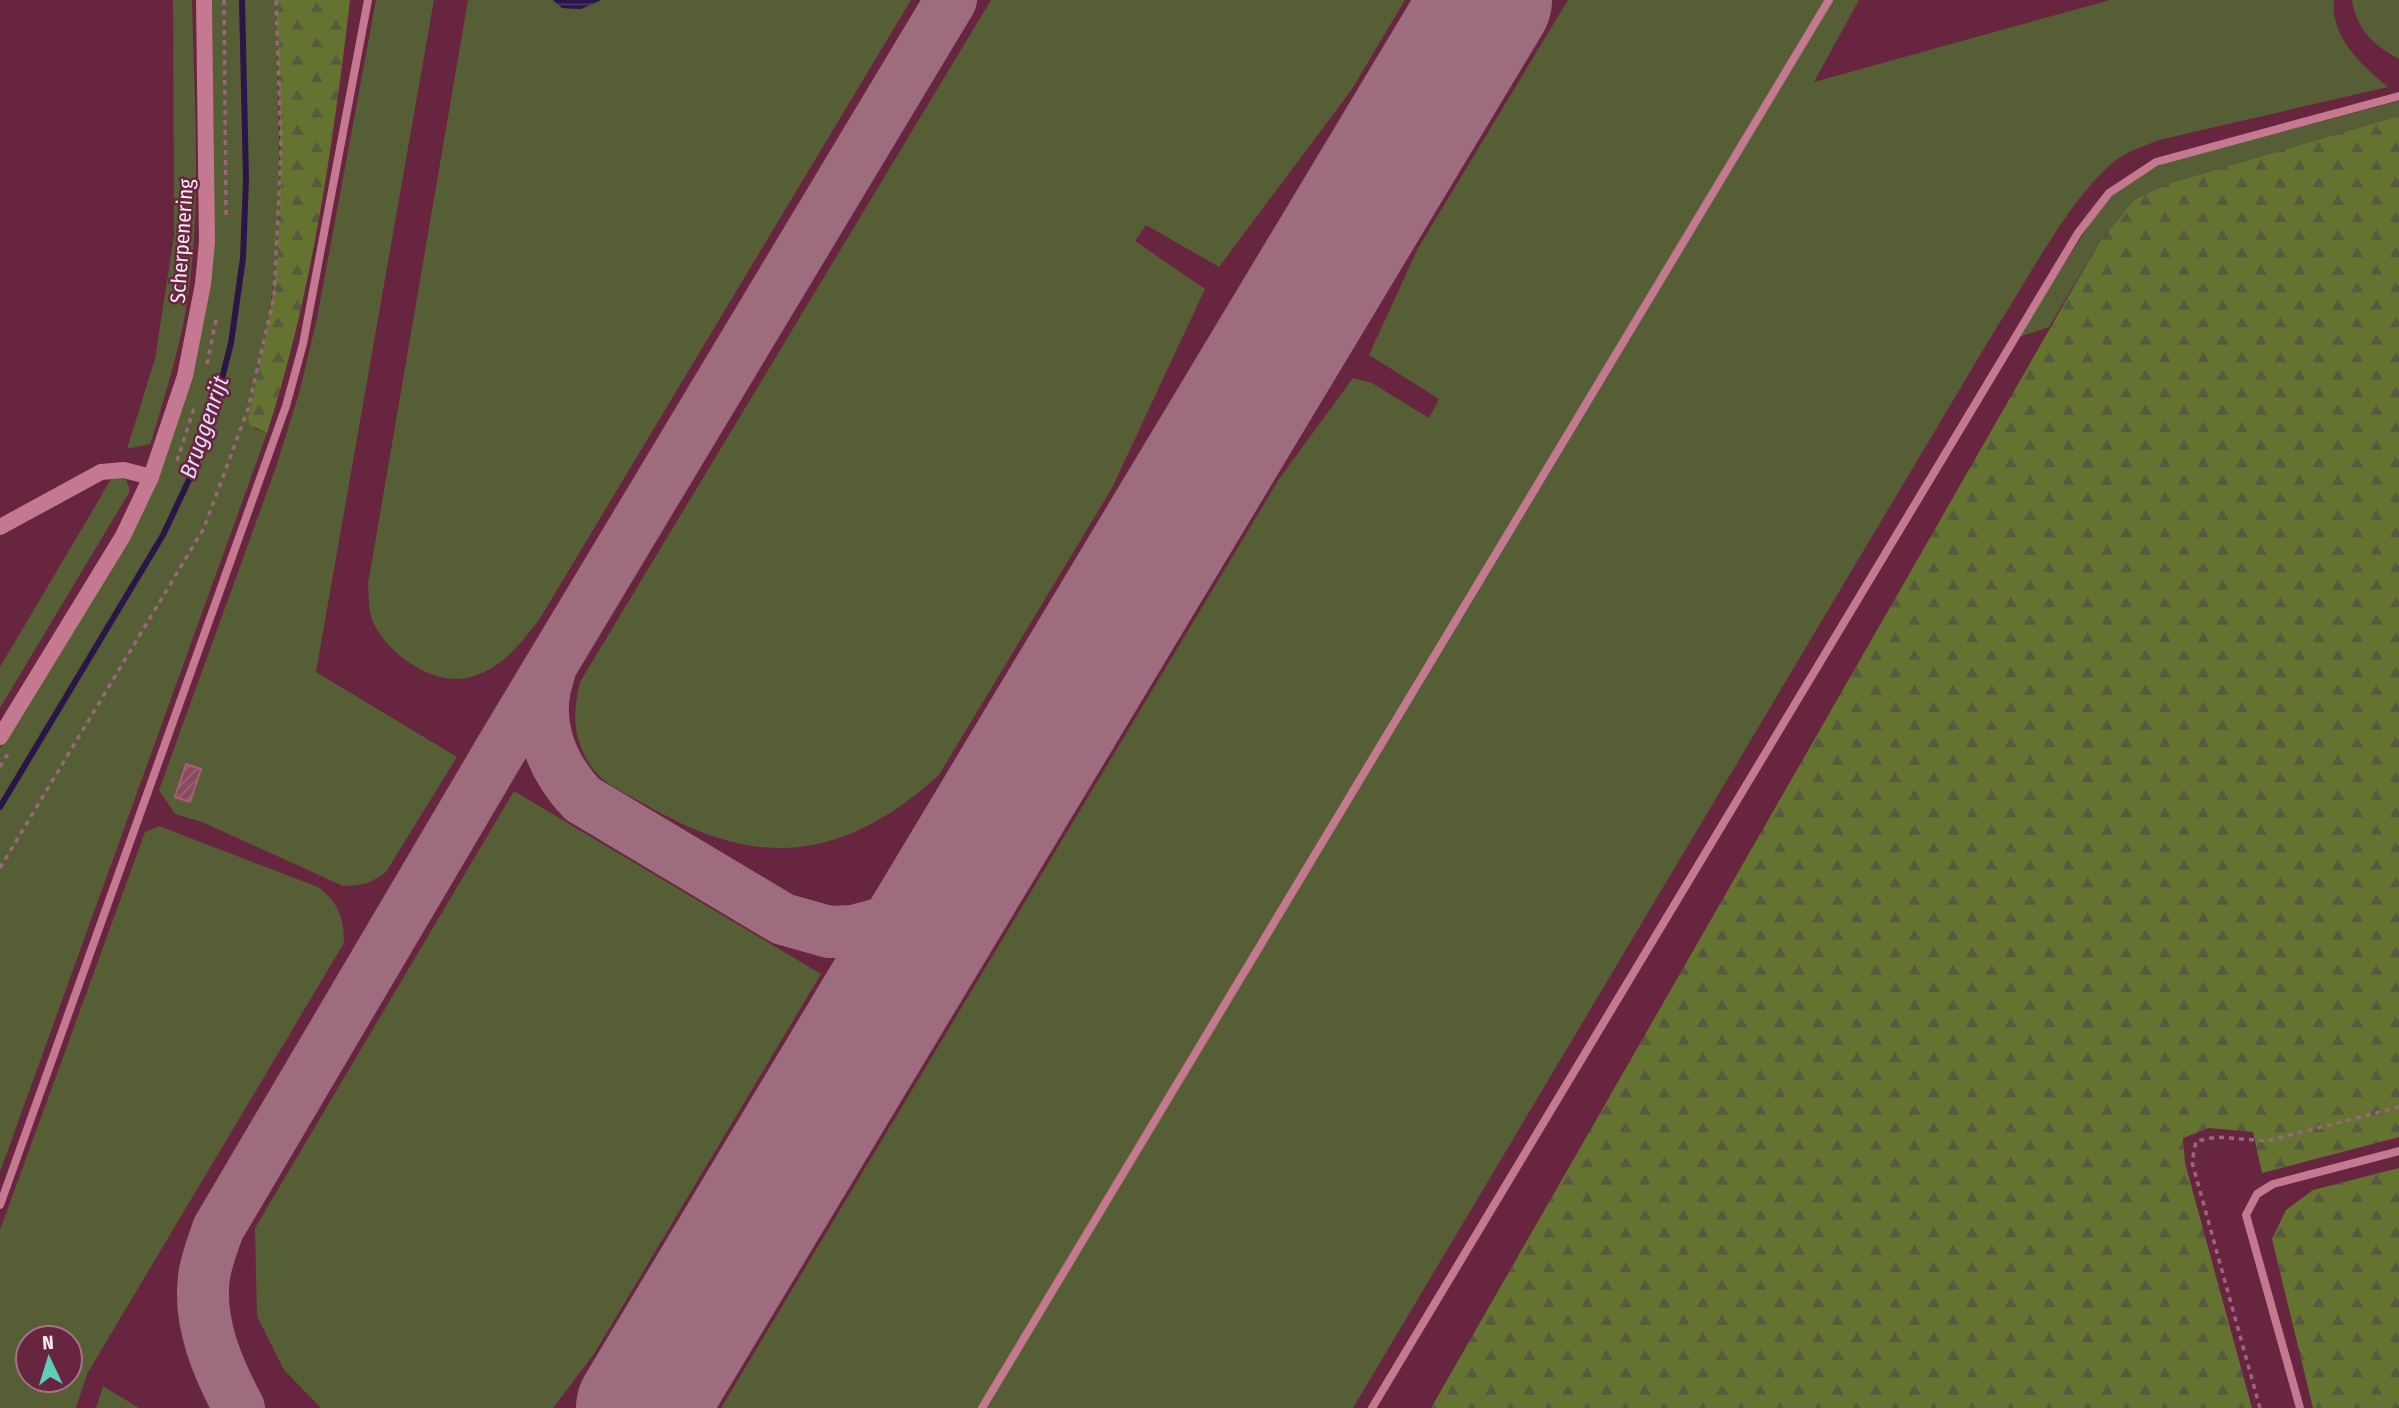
<svg xmlns="http://www.w3.org/2000/svg" width="2399" height="1408" font-family="'Fira Sans Condensed',sans-serif">
<style>
.green{fill:#555e34;fill-rule:evenodd}
.forest{fill:url(#forest-firs)}
.water{fill:url(#water-rules)}
.lines{fill:none;stroke-linecap:round;stroke-linejoin:round}
.stream{stroke:#2b1548;stroke-width:6}
.taxiway{stroke:#9d6c7e;stroke-width:52}
.runway{stroke:#9d6c7e;stroke-width:130}
.building{fill:url(#building-hatch);stroke:#a85f77;stroke-width:2}
.path{stroke:#9a677a;stroke-width:3.5;stroke-dasharray:5 5;stroke-linecap:butt}
.lane{stroke:#c57991;stroke-width:8}
.street{stroke:#c57991;stroke-width:16}
.labels{text-anchor:middle;stroke-width:5;stroke-linejoin:round;paint-order:stroke}
.street-label{font-size:21px;fill:#fceaef;stroke:#68253f}
.water-label{font-size:23px;font-style:italic;fill:#e4dafd;stroke:#68253f}
</style>
<defs>
<pattern id="forest-firs" width="22" height="20" patternUnits="userSpaceOnUse" patternTransform="scale(1.75)"><rect width="22" height="20" fill="#657331"/><path d="M5 1l3.5 6h-7zM16 11l3.5 6h-7z" fill="#575a3e"/></pattern>
<pattern id="water-rules" width="6" height="5" patternUnits="userSpaceOnUse" patternTransform="scale(1.75)"><rect width="6" height="5" fill="#2b1548"/><path d="M0 2.5h6" fill="none" stroke="#4b3763"/></pattern>
<pattern id="building-hatch" width="6" height="6" patternUnits="userSpaceOnUse" patternTransform="scale(1.75)"><rect width="6" height="6" fill="#8b495f"/><path d="M-1 1l2-2M0 6l6-6M5 7l2-2" fill="none" stroke="#9c6376"/></pattern>
</defs>
<rect width="100%" height="100%" fill="#68253f"/>
<g class="green">
<path d="M173,0H192C194,99 202,200 188,297C181,345 166,391 153,436L150,444L127,449L155,359L174,236Z"/>
<polygon points="212,0 276,0 280,198 277,253 255,429 267,433 0,1172 0,748 148,493 210,258 214,190"/>
<path d="M376,0H434L316,672L457,757L386,872C372,883 361,886 343,886L202,822L175,814L159,790L276,467L300,390L317,318Z"/>
<path d="M468,0H553L562,8L581,9L601,0H911L539,620C521,643 503,667 474,676C438,689 391,657 375,626C368,613 369,598 368,584Z"/>
<path d="M991,0H1405L1352,89L1219,267L1146,225L1135,241L1205,289L1112,488L939,775C904,806 871,829 826,842C758,860 697,835 639,801C621,791 600,782 589,763C572,736 573,712 580,682Z"/>
<path d="M1568,0H1859L1814,82L2110,0H2334C2330,37 2362,66 2388,87L2159,140C2144,146 2128,151 2115,161C2069,198 2028,280 1995,330L1353,1408H721L1279,479L1353,378L1372,383L1429,418L1439,399L1369,355L1418,248Z"/>
<path d="M2352,0H2399V59C2373,45 2357,30 2352,0Z"/>
<polygon points="2399,101 2399,116 2167,184 2134,200 2099,243 2049,327 2019,337 2103,202 2123,183 2167,162"/>
<polygon points="113,476 126,479 130,491 0,708 0,667"/>
<polygon points="514,791 821,974 594,1354 553,1408 321,1408 284,1370 257,1316 255,1228"/>
<path d="M159,826L318,887C339,903 344,918 344,943L87,1374L76,1408H0V1230L145,832ZM28,1338H70V1380H28Z"/>
<polygon points="103,1386 139,1408 96,1408"/>
</g>
<g class="forest">
<path d="M276,0H350C333,145 312,294 267,433L250,425L248,418C261,364 272,311 277,255C284,171 278,85 276,0Z"/>
<polygon points="2399,116 2399,1137 2262,1173 2253,1132 2209,1128 2183,1138 2185,1163 2252,1408 1431,1408 2099,243 2134,200 2167,184"/>
<polygon points="2399,1168 2399,1408 2313,1408 2272,1239 2286,1210 2313,1190"/>
</g>
<polygon class="water" points="553,0 601,0 581,9 562,8"/>
<g class="lines">
<polyline class="stream" points="0,807 163,535 195,467 210,425 231,343 243,258 246,179 242,0"/>
<g class="taxiway">
<path d="M549,674C533,720 550,765 582,799L783,919L829,932L853,931L909,916L930,901L956,876L981,842"/>
<path d="M239,1408C218,1369 198,1323 204,1277C206,1261 213,1244 218,1229L501,749L951,0"/>
</g>
<polyline class="runway" points="641,1408 1487,0"/>
</g>
<polygon class="building" points="186,764 201,769 190,802 175,797"/>
<g class="lines">
<g class="path">
<polyline points="224,0 226,215"/>
<polyline points="207,364 216,320"/>
<polyline points="177,461 194,408"/>
<polyline points="0,767 9,752"/>
<polyline points="0,868 204,528 248,409 274,297 281,151 276,0"/>
<polyline points="2260,1408 2192,1162 2196,1141 2217,1137 2267,1141 2399,1107"/>
</g>
<g class="lane">
<polyline points="0,1205 286,406 303,344 368,0"/>
<polyline points="982,1408 1829,0"/>
<polyline points="1372,1408 2078,233 2109,193 2156,162 2399,96"/>
<polyline points="2300,1408 2246,1215 2257,1194 2273,1184 2399,1151"/>
</g>
<g class="street">
<polyline points="0,527 101,472 124,470 151,477"/>
<polyline points="0,737 123,536 151,477 185,376 203,284 207,242 204,0"/>
</g>
</g>
<g class="labels">
<g class="street-label">
<text transform="translate(182 241) rotate(-86)" y="7">Scherpenering</text>
</g>
<g class="water-label">
<text transform="translate(204 427) rotate(-71)" y="8">Bruggenrijt</text>
</g>
</g>
<g transform="translate(49 1359) rotate(356)"><circle r="33" fill="#68253f" stroke="#a37485" stroke-width="2"/>
<path d="M0-5L12 26L0 18L-12 26Z" fill="#5dceb9"/>
<text y="-10" font-size="19" font-weight="bold" text-anchor="middle" fill="#fceaef">N</text>
</g>
</svg>
